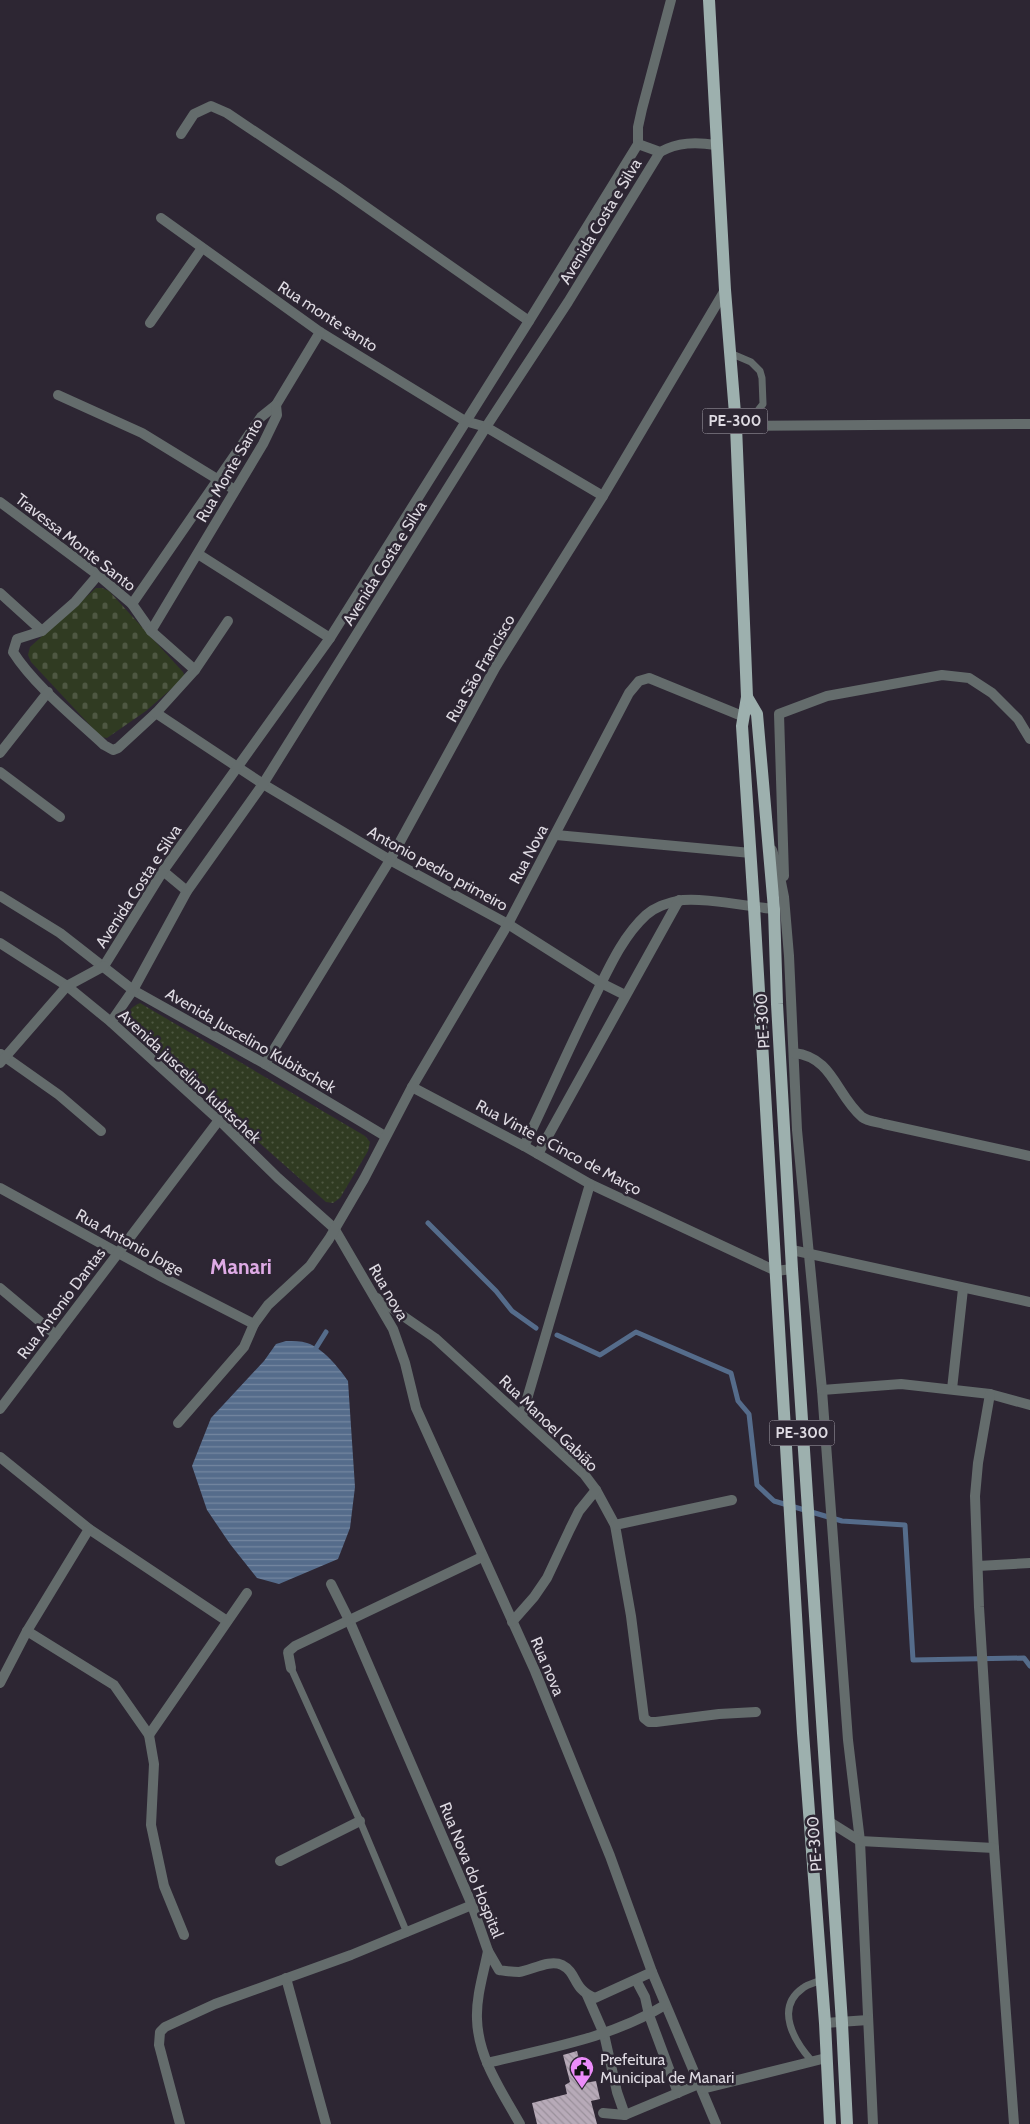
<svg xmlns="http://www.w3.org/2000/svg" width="1030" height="2124" font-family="Cabin,sans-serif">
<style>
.cemetery{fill:url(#cemetery-stones)}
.park{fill:url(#park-dots)}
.water{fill:url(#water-rules)}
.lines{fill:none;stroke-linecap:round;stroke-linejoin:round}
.stream{stroke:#556c8b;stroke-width:5}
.building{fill:url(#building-back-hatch)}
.service{stroke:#646c6c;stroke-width:7}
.minor{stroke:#646c6c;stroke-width:10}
.primary{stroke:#9db0ae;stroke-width:12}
.labels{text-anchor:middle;stroke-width:5;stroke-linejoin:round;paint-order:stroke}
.shield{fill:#2d2633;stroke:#a9a4ae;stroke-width:1}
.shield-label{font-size:15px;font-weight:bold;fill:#dedae2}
.street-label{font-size:16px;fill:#dedae2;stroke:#2d2633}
.poi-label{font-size:16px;fill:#dedae2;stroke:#2d2633;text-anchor:start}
.district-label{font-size:21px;font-weight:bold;fill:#deaae5;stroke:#2d2633}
</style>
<defs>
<pattern id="cemetery-stones" width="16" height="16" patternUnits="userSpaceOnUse" patternTransform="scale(1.25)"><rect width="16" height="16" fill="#303b22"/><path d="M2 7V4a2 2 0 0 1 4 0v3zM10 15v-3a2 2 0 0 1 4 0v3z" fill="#4e5742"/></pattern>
<pattern id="park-dots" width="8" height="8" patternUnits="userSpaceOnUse" patternTransform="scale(1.25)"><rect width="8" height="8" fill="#303b22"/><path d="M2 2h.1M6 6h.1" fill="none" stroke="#4e5742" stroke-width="1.8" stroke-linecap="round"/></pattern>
<pattern id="water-rules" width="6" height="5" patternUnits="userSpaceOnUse" patternTransform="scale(1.25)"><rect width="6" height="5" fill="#556c8b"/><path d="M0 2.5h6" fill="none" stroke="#7587a0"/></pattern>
<pattern id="building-back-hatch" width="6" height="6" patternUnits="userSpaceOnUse" patternTransform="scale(1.25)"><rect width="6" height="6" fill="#b7aab8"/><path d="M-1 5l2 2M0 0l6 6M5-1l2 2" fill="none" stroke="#9a909b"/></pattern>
</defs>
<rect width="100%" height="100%" fill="#2d2633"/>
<polygon class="cemetery" points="96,588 102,588 109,591 183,672 185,677 146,711 107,738 101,737 31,662 28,655 30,647"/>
<path class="park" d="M140,1003L365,1136L370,1142L368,1151L340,1198L333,1203L326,1202L125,1023C126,1013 131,1007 140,1003Z"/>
<path class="water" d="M286,1341C293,1341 301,1341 307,1343C323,1348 339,1368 348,1381L355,1487L350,1528L338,1559L279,1584L257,1578L230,1544L207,1510L192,1466L211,1418L264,1361L276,1344Z"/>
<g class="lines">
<g class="stream">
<polyline points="428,1223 496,1291 512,1311 536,1328"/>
<polyline points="557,1335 600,1355 636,1332 731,1373 738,1401 749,1414 757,1485 774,1501 842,1521 905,1525 913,1660 1024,1658 1030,1666"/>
<polyline points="316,1348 326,1332"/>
</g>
</g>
<polygon class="building" points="577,2051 585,2083 596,2081 600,2099 591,2101 597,2124 537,2124 532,2103 567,2094 565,2085 570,2082 563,2055"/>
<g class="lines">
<g class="service">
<polyline points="730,353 751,362 760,371 762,378 763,404 745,427"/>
<polyline points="291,1668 360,1821 407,1933"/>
<path d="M811,2060C795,2042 774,2008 803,1988C808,1984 815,1983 821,1980"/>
</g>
<g class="minor">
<path d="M671,0L642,109L638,127V144L660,152C678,142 696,142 716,145"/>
<polyline points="181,134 194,114 211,106 227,113 339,188 529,321"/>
<polyline points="161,218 320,332 465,421 486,427 603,496"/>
<polyline points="150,323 202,248"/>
<polyline points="58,395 142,433 235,490"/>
<polyline points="736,426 1030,424"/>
<polyline points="0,502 98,575 132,604 151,631 195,670"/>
<polyline points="198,554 330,638"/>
<path d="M98,575L75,602L42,631L17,639L13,652C34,685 75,718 104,745L113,750L118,748L156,713L195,670L228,621"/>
<polyline points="0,593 42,631"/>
<polyline points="132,604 261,417 276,405 320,332"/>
<polyline points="151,631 263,444 277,415 276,405"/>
<polyline points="156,713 263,784 390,860 508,924 601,983 625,995"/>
<polyline points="0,753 48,692"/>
<polyline points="0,772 60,817"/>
<polyline points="556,835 751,853"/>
<polyline points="772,850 779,872 784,897 789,956 797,1130 822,1390 848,1740 860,1841 873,2124"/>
<polyline points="163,871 187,891"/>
<polyline points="784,876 779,714 827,696 942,675 969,678 992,693 1018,719 1030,739"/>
<polyline points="0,896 60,933 133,990 265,1064 385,1136"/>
<polyline points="0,943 67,986 111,1022 219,1120 278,1178 334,1228 393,1329 405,1363 416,1408 535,1671 610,1856 652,1972 716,2124"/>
<polyline points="104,966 163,871 330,638 529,321 638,144"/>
<polyline points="111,1022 133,990 187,891 263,784 486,427 568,302 660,152"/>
<path d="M794,1053C833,1057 836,1095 862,1117C867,1121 877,1122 884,1124L1030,1156"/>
<polyline points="1,1054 59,1095 101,1131"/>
<polyline points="0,1063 67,986 104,966"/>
<polyline points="265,1064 390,860 495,668 603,496 725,290"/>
<polyline points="412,1087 524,1146 590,1184 776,1271 792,1269"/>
<path d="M524,1146C548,1097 569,1047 594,998C608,970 622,937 646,915C655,907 665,904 677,901C697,896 751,907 774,909"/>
<polyline points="538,1154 679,900"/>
<polyline points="0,1188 162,1277 254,1324 268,1305 310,1266 329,1239 364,1179 412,1087 508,924 629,693 639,681 649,678 742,716"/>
<polyline points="792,1250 1030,1302"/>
<polyline points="0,1288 56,1335"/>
<polyline points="377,1298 435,1338 584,1474 596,1490 615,1525 631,1616 644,1718 649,1722 656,1722 719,1714 756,1712"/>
<polyline points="952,1389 963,1289"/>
<polyline points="822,1390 901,1384 990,1394 1030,1405"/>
<polyline points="990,1394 978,1463 975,1496 979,1607 994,1848 1014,2124"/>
<polyline points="0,1409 219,1120"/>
<polyline points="522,1416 590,1184"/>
<polyline points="178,1423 244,1347 254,1324"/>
<polyline points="0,1457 89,1529 227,1621"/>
<polyline points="615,1525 732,1500"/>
<polyline points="978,1566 1030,1563"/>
<path d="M331,1584L349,1620L472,1905L488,1951L499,1970C506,1971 512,1972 519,1972C532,1970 550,1959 562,1965C578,1973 572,1989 595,1998L652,1972"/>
<polyline points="512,1622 534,1597 547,1578 570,1529 579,1511 596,1490"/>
<polyline points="27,1631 114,1685 149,1735 154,1764 151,1825 164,1886 184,1935"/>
<polyline points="291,1668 288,1652 295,1646 482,1557"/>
<polyline points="0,1683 27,1631 89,1529"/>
<polyline points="149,1735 247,1593"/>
<polyline points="828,1821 860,1841 994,1848"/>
<polyline points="280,1861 360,1821"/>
<path d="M488,1951C484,1972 476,1996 477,2019C478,2058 502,2092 520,2124"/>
<polyline points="286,1978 326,2124"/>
<polyline points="636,1980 645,1997 649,2015 678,2093"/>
<polyline points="587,1995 604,2034 617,2092 625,2115"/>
<polyline points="825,2023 868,2020"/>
<path d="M487,2063C548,2048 611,2038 665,2005"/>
<polyline points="702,2089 826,2058"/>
<polyline points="603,2113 625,2115 699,2084"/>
<polyline points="180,2124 159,2045 160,2032 165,2027 215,2004 351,1955 472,1905"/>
</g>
<g class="primary">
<polyline points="709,0 725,290 736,426 747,697 742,726 754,907 803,1733 825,2023 830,2124"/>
<polyline points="747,697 757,714 774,909 777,1004 792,1269 842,2023 847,2124"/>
</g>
</g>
<defs>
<g id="civic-pin" transform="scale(1.25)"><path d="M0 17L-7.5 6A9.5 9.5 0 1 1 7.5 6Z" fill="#ec8cfa" stroke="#2d2633"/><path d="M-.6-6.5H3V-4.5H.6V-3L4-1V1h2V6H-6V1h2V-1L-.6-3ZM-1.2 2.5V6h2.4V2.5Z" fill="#111"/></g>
</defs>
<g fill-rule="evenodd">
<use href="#civic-pin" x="582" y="2068"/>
</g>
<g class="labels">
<g class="shield">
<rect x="702.5" y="408.5" width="65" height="25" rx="4"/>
<rect x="769.5" y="1420.5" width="65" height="25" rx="4"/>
</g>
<g class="shield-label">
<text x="735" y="426">PE-300</text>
<text x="802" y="1438">PE-300</text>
</g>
<g class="street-label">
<text transform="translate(600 221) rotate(-59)" y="6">Avenida Costa e Silva</text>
<text transform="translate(328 316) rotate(33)" y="6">Rua monte santo</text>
<text transform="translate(229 470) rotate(-60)" y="6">Rua Monte Santo</text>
<text transform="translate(76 542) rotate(38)" y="6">Travessa Monte Santo</text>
<text transform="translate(384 563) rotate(-58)" y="6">Avenida Costa e Silva</text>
<text transform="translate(480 668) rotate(-60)" y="6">Rua São Francisco</text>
<text transform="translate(528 854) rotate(-62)" y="6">Rua Nova</text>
<text transform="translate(438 868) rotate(29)" y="6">Antonio pedro primeiro</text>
<text transform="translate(138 886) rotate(-57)" y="6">Avenida Costa e Silva</text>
<text transform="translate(762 1021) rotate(-93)" y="6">PE-300</text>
<text transform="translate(251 1040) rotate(30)" y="6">Avenida Juscelino Kubitschek</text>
<text transform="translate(190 1076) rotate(43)" y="6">Avenida juscelino kubtschek</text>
<text transform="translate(559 1147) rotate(28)" y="6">Rua Vinte e Cinco de Março</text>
<text transform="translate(130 1242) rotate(29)" y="6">Rua Antonio Jorge</text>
<text transform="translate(389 1292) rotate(60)" y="6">Rua nova</text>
<text transform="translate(61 1303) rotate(-53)" y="6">Rua Antonio Dantas</text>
<text transform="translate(549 1423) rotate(44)" y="6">Rua Manoel Gabião</text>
<text transform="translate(548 1666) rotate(67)" y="6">Rua nova</text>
<text transform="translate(814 1844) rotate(-94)" y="6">PE-300</text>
<text transform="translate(472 1870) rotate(68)" y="6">Rua Nova do Hospital</text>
</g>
<g class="poi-label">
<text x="600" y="2065">Prefeitura<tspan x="600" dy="18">Municipal de Manari</tspan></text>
</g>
<g class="district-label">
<text x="241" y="1274">Manari</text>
</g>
</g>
</svg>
